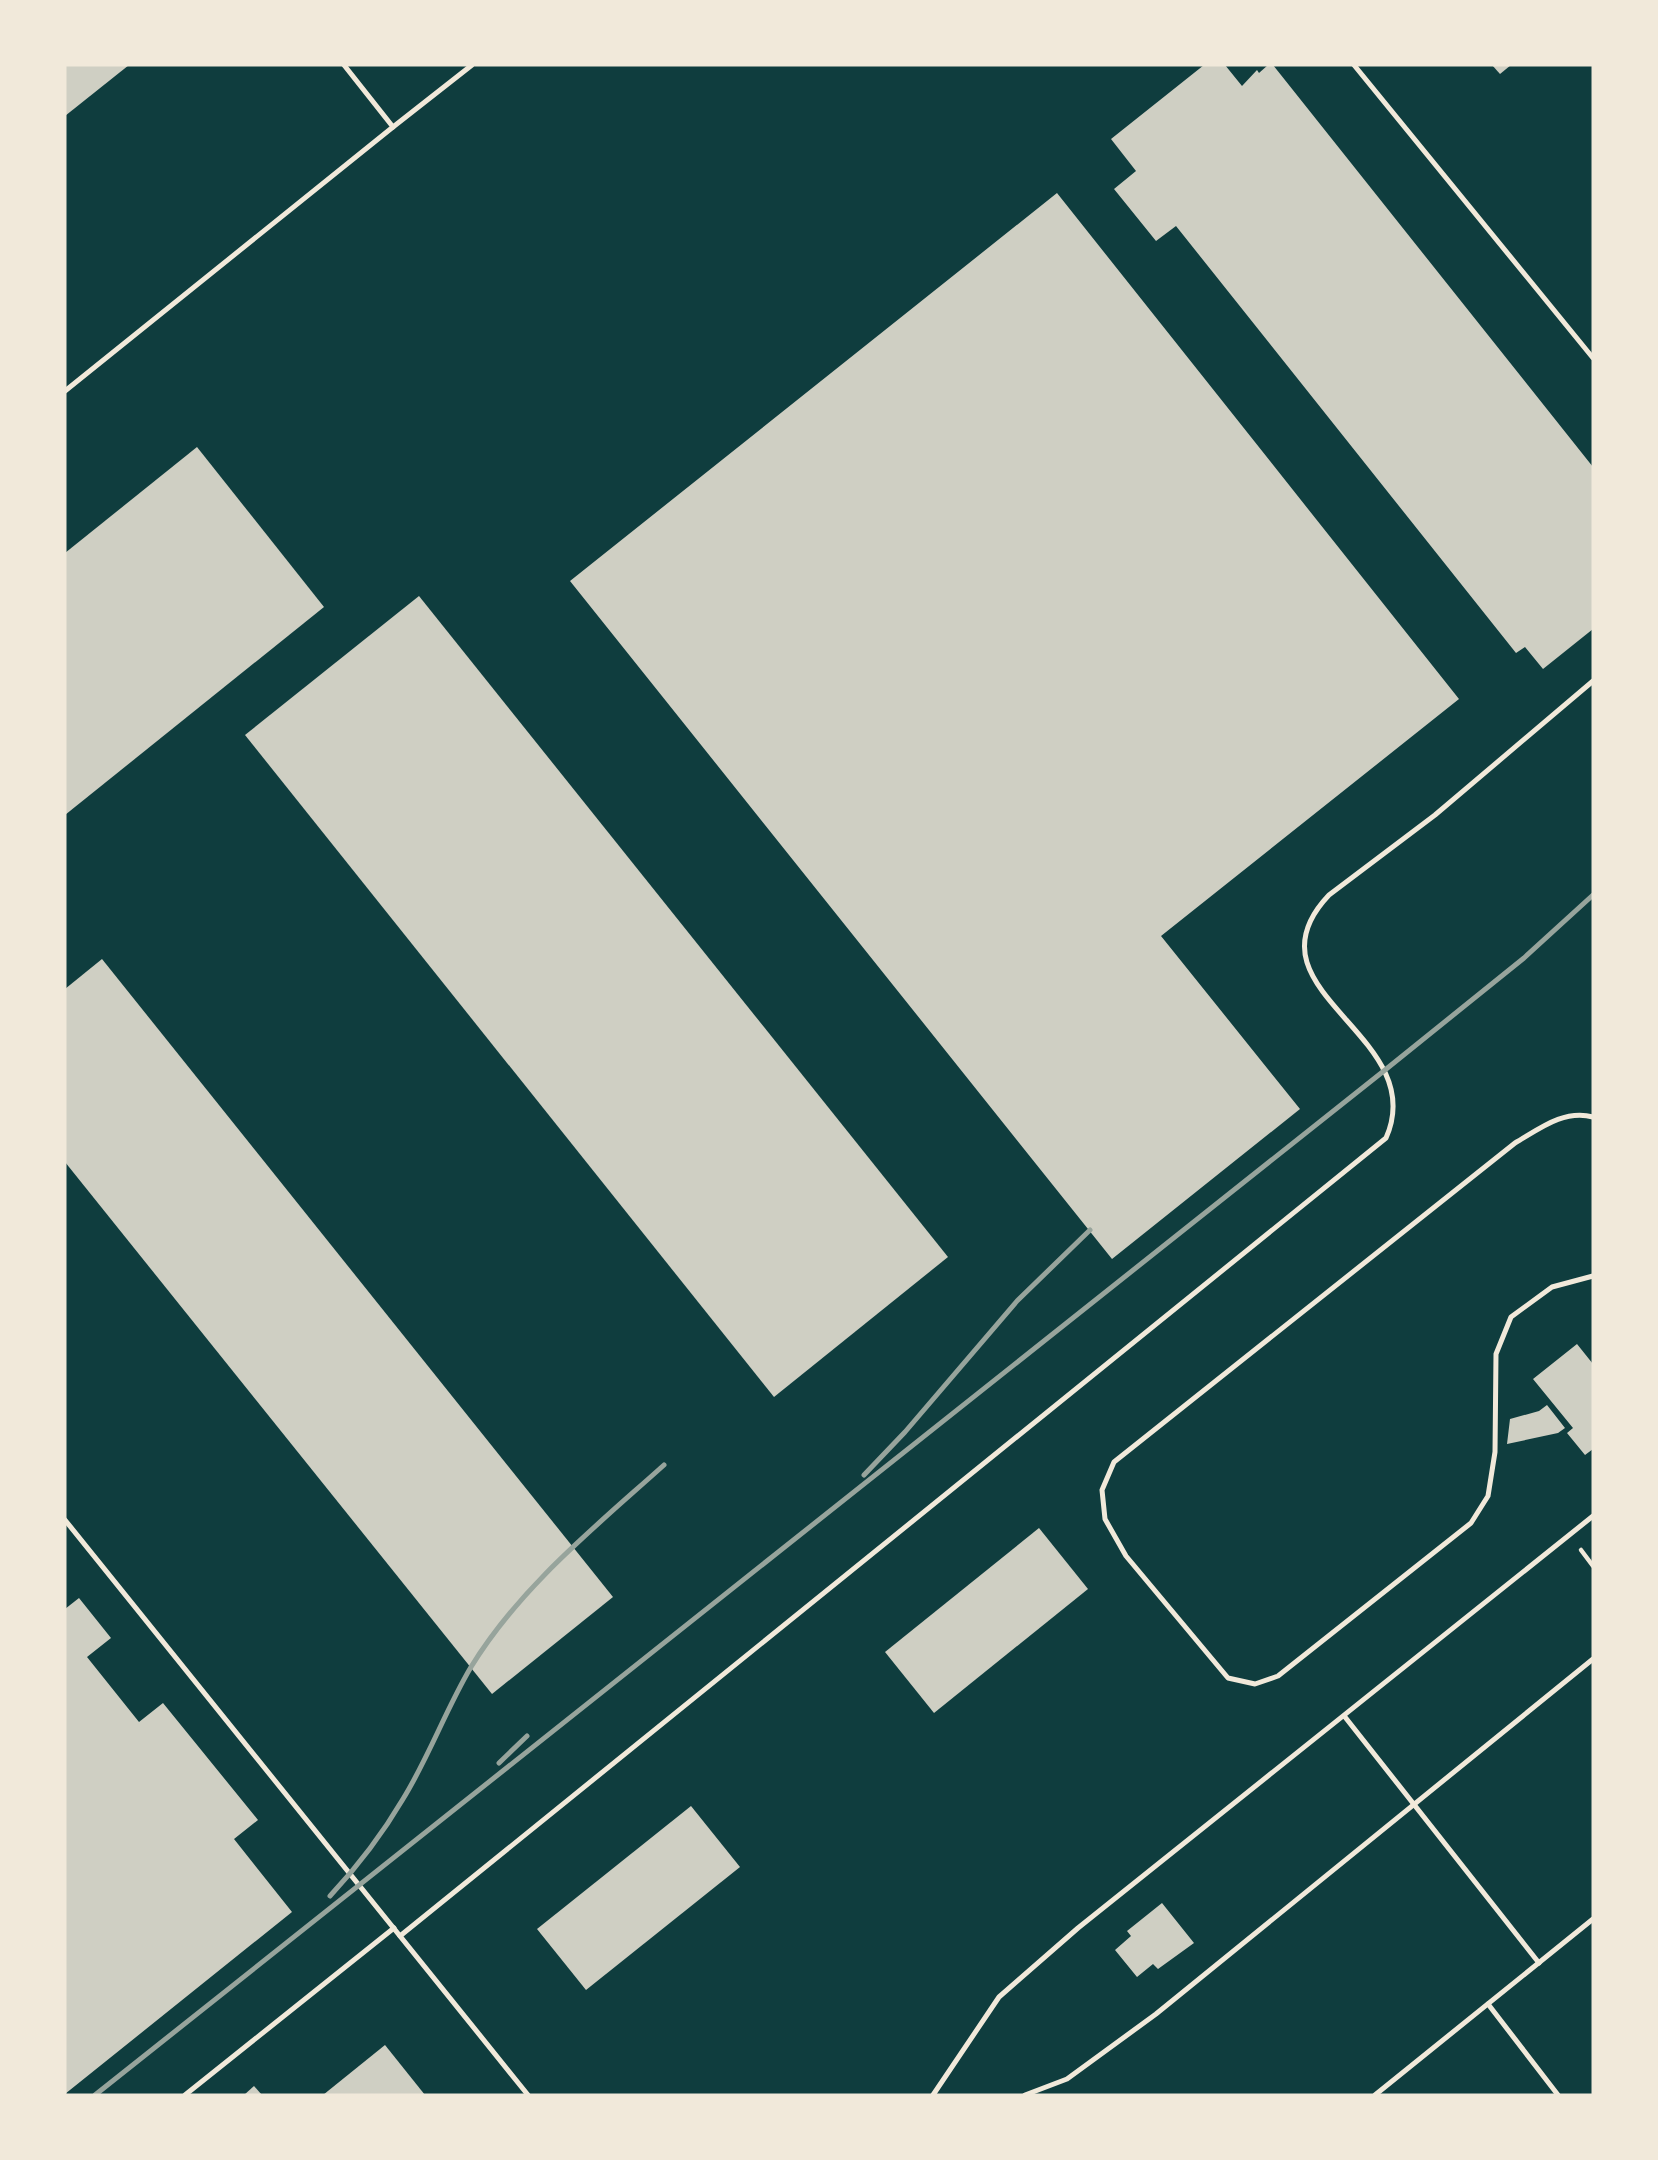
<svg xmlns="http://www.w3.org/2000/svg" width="1658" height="2160" font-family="'DejaVu Sans',sans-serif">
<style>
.building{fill:#cfcfc3}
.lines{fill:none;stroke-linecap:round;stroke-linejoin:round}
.path{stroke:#f1e9da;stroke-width:4.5}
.service{stroke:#f1e9da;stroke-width:5}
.rail{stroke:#97a49c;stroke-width:5}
</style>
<rect width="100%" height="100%" fill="#0f3d3e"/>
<g class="building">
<polygon points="65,65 129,65 65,116"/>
<polygon points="1204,65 1225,65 1242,86 1257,70 1259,73 1268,65 1273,65 1593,467 1593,629 1543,669 1525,647 1516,653 1176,226 1156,241 1114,189 1136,171 1111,139"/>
<polygon points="1492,65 1511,65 1500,74"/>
<polygon points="1057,193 1459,699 1161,936 1300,1109 1112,1259 570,581"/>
<polygon points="197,447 324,607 65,815 65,553"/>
<polygon points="419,596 948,1257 774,1397 245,735"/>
<polygon points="102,959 613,1597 492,1694 65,1162 65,989"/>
<polygon points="1577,1344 1593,1364 1593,1449 1585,1455 1567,1433 1573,1428 1533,1379"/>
<polygon points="1547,1405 1565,1428 1558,1433 1507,1444 1510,1419 1539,1411"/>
<polygon points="1039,1528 1088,1589 934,1713 885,1652"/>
<polygon points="79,1598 111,1638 87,1657 139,1722 163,1703 258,1820 234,1839 292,1912 65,2094 65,1609"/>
<polygon points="691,1806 740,1867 586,1990 537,1929"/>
<polygon points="1162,1903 1194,1943 1158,1969 1153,1964 1137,1977 1115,1950 1131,1936 1127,1931"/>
<polygon points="385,2045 425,2095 323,2095"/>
<polygon points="254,2086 262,2095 244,2095"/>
</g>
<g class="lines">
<polyline class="path" points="1581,1550 1593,1566"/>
<g class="service">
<polyline points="1354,65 1593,358"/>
<polyline points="393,127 472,65"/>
<polyline points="65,391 393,127 344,65"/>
<path d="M1593,1117C1564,1109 1539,1129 1515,1143L1114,1462L1102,1490L1105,1519L1126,1556L1228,1678L1255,1684L1278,1676L1471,1523L1488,1496L1495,1452L1496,1354L1511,1317L1552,1287L1593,1276"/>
<polyline points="65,1520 528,2095"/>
<polyline points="1345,1717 1539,1963"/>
<path d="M400,1936L1386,1138C1432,1034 1238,991 1329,895L1435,815L1593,681"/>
<polyline points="1488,2004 1558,2095"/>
<polyline points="185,2095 394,1928"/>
<polyline points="933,2095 999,1997 1078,1928 1593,1516"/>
<polyline points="1025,2095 1067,2079 1156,2014 1593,1659"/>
<polyline points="1375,2095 1593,1919"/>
</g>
<g class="rail">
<polyline points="864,1475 905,1432 1017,1301 1090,1230"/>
<polyline points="499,1763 527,1736"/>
<path d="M330,1896C357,1867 383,1833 403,1799C429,1757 446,1709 471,1667C520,1587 595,1527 664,1465"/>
<polyline points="95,2095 1385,1070 1524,958 1593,895"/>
</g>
</g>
<rect width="1658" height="2160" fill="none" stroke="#f1e9da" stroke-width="133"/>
</svg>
